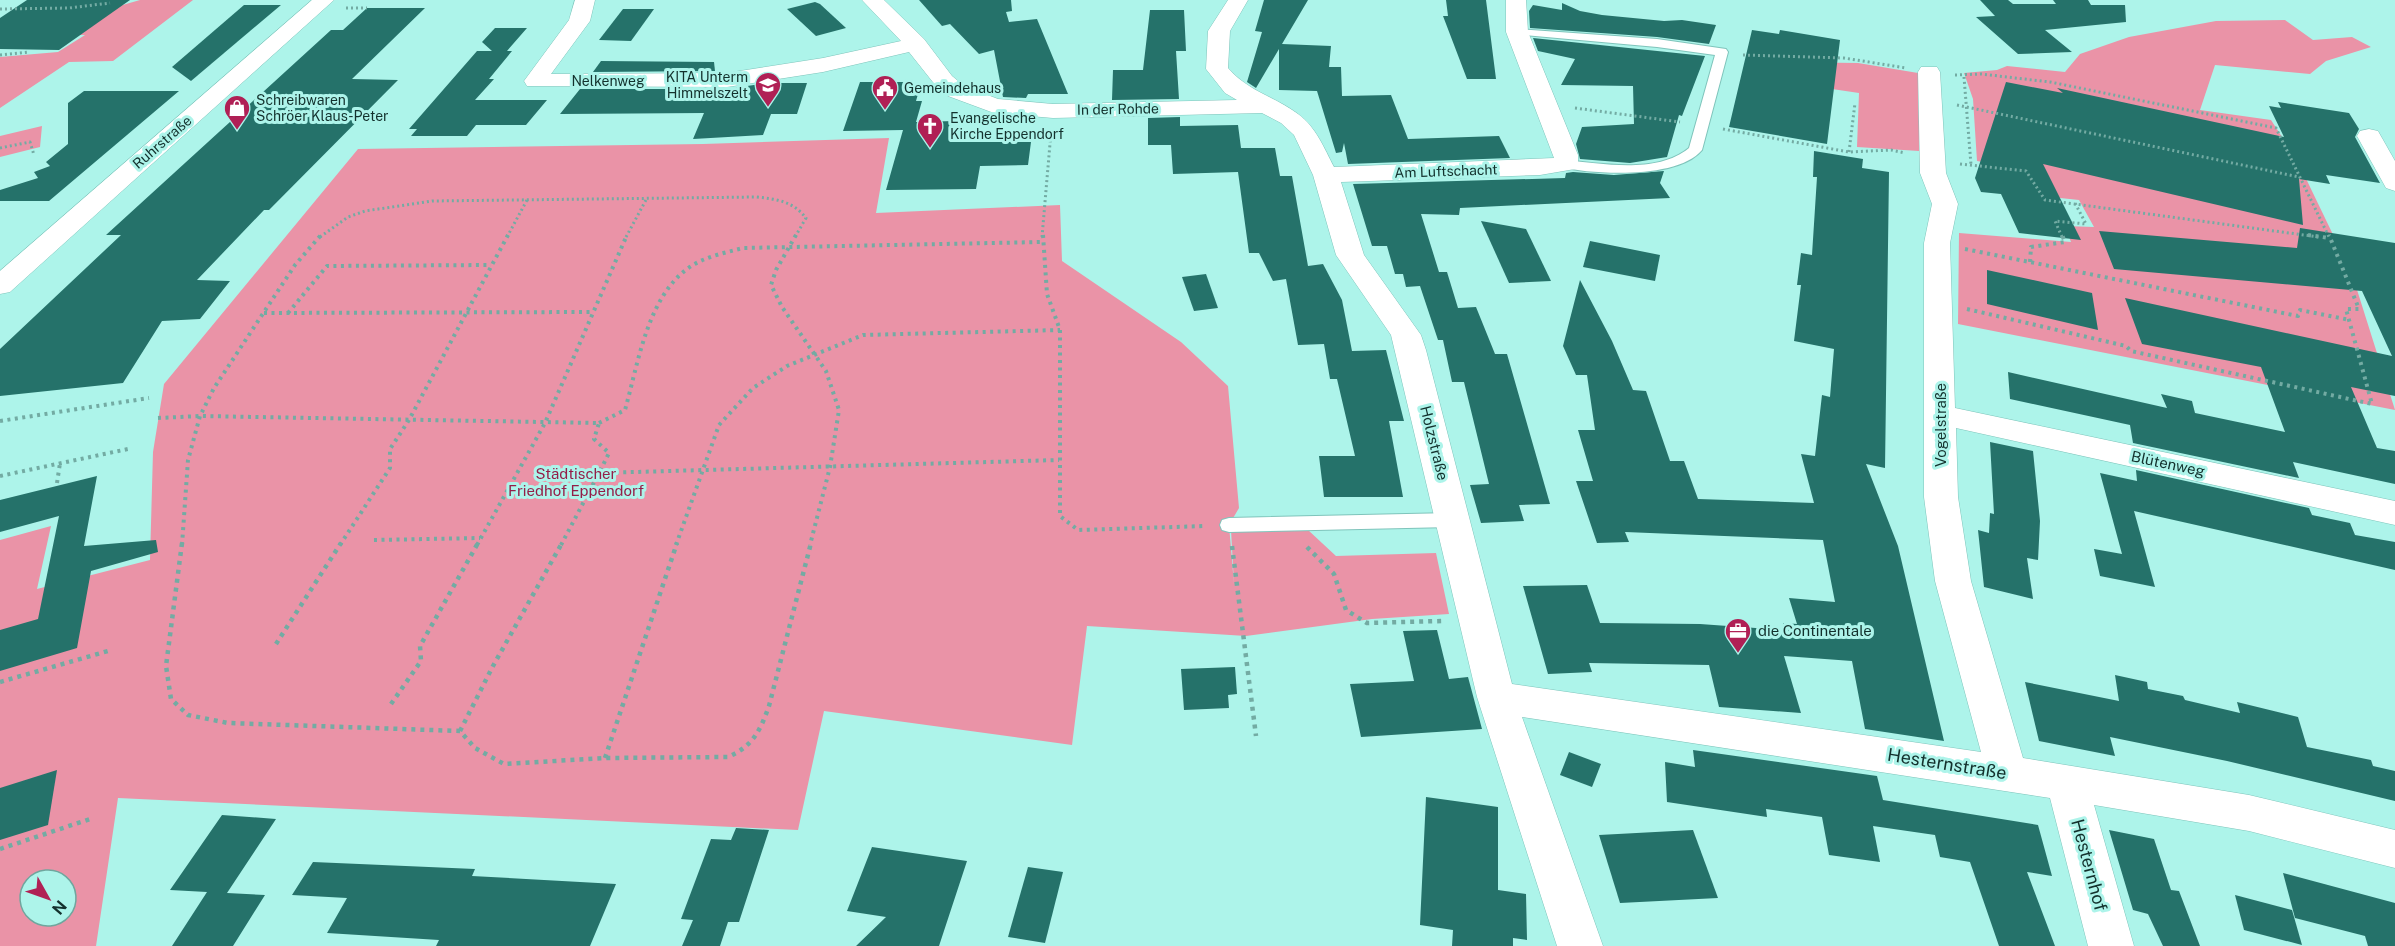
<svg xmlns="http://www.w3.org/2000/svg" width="2395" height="946" font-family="'Public Sans',sans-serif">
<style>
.green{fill:#ea93a7;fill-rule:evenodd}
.building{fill:#25726a}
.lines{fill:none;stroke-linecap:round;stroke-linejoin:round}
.lane-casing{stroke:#7fc4bb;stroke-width:2}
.street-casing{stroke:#7fc4bb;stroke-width:1}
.secondary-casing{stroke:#7fc4bb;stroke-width:1}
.path-far2{stroke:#73aba3;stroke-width:3;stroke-dasharray:2 3;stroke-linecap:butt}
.path-far1{stroke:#73aba3;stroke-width:4;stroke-dasharray:3 4.5;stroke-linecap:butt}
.path{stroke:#73aba3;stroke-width:4.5;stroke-dasharray:4 5;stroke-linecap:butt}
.lane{fill:#fff;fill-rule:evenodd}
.street{fill:#fff;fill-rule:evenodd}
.secondary{fill:#fff;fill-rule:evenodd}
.labels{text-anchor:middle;stroke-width:6;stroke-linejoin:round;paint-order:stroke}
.far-poi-label{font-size:14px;fill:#13312d;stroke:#adf4ea;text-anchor:start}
.far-street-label{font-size:14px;fill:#13312d;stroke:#adf4ea}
.street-label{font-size:15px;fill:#13312d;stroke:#adf4ea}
.park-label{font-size:15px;fill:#941e48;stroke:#adf4ea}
.poi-label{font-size:15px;fill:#13312d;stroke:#adf4ea;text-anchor:start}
.near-street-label{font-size:18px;fill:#13312d;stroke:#adf4ea}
</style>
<rect width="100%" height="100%" fill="#adf4ea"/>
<g class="green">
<polygon points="140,0 193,0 113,61 69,62 0,108 0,57 58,52 85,35 22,34"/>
<polygon points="2285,20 2313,40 2352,37 2371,47 2326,61 2310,74 2215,65 2200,110 2271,120 2297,160 2352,274 2395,410 1958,324 1959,233 2071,242 2065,226 2094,227 2079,200 2051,197 2032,171 1977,161 1973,99 1964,73 1997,70 2007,66 2065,72 2080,54 2129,37 2216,21"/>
<polygon points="1778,62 1858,63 1924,74 1919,151 1857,147 1859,93 1772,80"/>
<polygon points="42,126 40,147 0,157 0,136"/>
<path d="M889,138L876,213L1060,205L1062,261L1181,342L1228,386L1239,508L1229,525L1234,584L1231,530H1308L1336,556L1436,553L1449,614L1372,619L1246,636L1087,626L1072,745L824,711L798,830L118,798L96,946H0V540L51,526L37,589L150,560L153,452L164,384L358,149L703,144ZM30,880H66V916H30Z"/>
</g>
<g class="building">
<polygon points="27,0 130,0 59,50 0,49 0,18"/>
<polygon points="919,0 1011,0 1012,11 1006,12 1009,22 1037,19 1068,94 1028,94 1026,98 1003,97 994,50 979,54 950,24 942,26"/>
<polygon points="1264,0 1308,0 1282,44 1331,46 1329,67 1341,67 1342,96 1391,95 1408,139 1499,136 1510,158 1348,164 1344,143 1342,152 1336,153 1317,91 1279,90 1279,49 1256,88 1247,82 1262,32 1255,31"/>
<polygon points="1446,0 1486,0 1496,79 1467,79 1443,16 1448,16"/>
<polygon points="1980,0 2008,0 2013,4 2056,4 2053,0 2088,0 2091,5 2125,5 2126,22 2045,30 2072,52 2018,54 1976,17 1995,16"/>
<polygon points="815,2 820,4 846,28 816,36 787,9"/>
<polygon points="1562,3 1580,11 1602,15 1664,21 1682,20 1716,25 1709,44 1657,37 1530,28 1529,11 1533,5 1562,10"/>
<polygon points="244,5 281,5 191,81 172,67"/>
<polygon points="367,8 425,8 352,79 398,80 269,210 264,210 197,280 230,281 200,319 162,321 123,383 0,396 0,349 121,235 106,235 331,30 343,30"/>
<polygon points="623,9 654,9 631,41 599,40"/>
<polygon points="1150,10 1184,10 1186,51 1176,51 1179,99 1112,100 1113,70 1143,70"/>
<polygon points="495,28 527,28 507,51 512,51 489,79 494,79 475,100 547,100 526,125 476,125 467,136 411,136 417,129 409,129 477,51 492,51 482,42"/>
<polygon points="1752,30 1779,34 1780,30 1840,40 1827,144 1729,127"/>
<polygon points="1533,38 1705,56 1682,116 1679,115 1667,157 1630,163 1580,159 1576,144 1582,127 1634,124 1633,86 1561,85 1575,59 1538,51"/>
<polygon points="601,61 714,62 715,71 593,72"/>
<polygon points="860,82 914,82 913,87 920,87 916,101 922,101 916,122 955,121 950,142 1031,142 1028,165 980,166 976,189 886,190 903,130 843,131"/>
<polygon points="2006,82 2063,93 2057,88 2284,137 2269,106 2281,108 2278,102 2349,113 2359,129 2355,137 2380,183 2326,175 2330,184 2299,179 2303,225 2043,164 2081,240 2019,233 2001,194 1981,192 1975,178"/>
<polygon points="767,83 807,83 797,114 771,114 763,135 693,139 704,113 560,114 580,89 727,89"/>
<polygon points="84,91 179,91 49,201 0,201 0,190 38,178 34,172 50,166 46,162 68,144 68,103"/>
<polygon points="1180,117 1180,126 1238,125 1241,148 1275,148 1280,176 1292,176 1308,266 1323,264 1342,300 1352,351 1386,350 1404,421 1389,421 1403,497 1324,497 1319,456 1355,456 1337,379 1330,379 1324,344 1298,345 1286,279 1273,281 1259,253 1249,253 1238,172 1173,174 1171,145 1148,145 1148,118"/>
<polygon points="1814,151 1863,159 1862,168 1889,172 1885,468 1866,464 1898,546 1944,741 1865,729 1852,661 1784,656 1801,713 1719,707 1709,665 1589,663 1592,672 1548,674 1523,586 1587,585 1600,623 1700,624 1785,630 1783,623 1797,624 1789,598 1835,602 1823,540 1625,532 1629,542 1597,543 1576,481 1593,481 1578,430 1595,430 1587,375 1576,375 1563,346 1580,280 1612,341 1633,390 1646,391 1670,461 1684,461 1698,499 1814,503 1801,454 1815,456 1822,395 1830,397 1834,349 1794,341 1801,285 1797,285 1801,253 1812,255 1817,177 1813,177"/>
<polygon points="1664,171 1660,183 1670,198 1460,208 1459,215 1421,214 1439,272 1447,272 1458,308 1476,307 1495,354 1507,354 1550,504 1519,505 1524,521 1481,523 1470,485 1489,484 1464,382 1452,382 1443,340 1438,340 1420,286 1406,287 1403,274 1395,274 1387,246 1372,246 1353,184 1565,178 1566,173 1573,172 1614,175"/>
<polygon points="1481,221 1526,229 1551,281 1509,283"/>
<polygon points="2300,228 2395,243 2395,396 2351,387 2377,448 2395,451 2395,484 2293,462 2299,478 2133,443 2130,425 2010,399 2008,372 2167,408 2161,394 2192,401 2195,413 2285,432 2261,367 2142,344 2125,298 2392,356 2362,291 2114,269 2099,231 2297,248"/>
<polygon points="1590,241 1660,255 1655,281 1583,267"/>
<polygon points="1987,270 2092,293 2098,330 1987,304"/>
<polygon points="1206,274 1218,308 1194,311 1182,277"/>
<polygon points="1990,442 2033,451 2040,521 2038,560 2027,558 2033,599 1984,587 1978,530 1989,533 1990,513 1994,514"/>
<polygon points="2136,470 2309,508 2312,515 2350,523 2355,535 2395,542 2395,570 2134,511 2155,587 2100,576 2094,549 2122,554 2100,473 2137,481"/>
<polygon points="97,476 84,546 156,540 158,552 91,571 77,648 0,671 0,630 38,619 59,516 0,532 0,500"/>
<polygon points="1437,630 1449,679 1468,677 1482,729 1361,737 1350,684 1414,681 1403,631"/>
<polygon points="1235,667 1237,694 1228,695 1229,708 1184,710 1181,669"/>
<polygon points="2115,675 2147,682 2148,689 2183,696 2185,700 2240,713 2237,702 2298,717 2307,747 2371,760 2373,766 2395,771 2395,801 2227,761 2110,737 2115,756 2039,741 2025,682 2119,701"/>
<polygon points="1693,750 1877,776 1883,800 2038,825 2052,876 2027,872 2055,946 1999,946 1970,862 1940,857 1935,835 1873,826 1880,862 1829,855 1822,817 1766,809 1767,817 1667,802 1665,762 1695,767"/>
<polygon points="1569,752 1601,764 1592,787 1560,775"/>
<polygon points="57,770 48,825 0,840 0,788"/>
<polygon points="1426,797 1498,807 1498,890 1526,894 1527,940 1513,938 1513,946 1452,946 1453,930 1420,925"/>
<polygon points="222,815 276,819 227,893 265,895 233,946 172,946 207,892 170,890"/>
<polygon points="736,828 769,830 739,922 728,922 720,946 682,946 693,920 681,919 711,839 731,840"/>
<polygon points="1693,830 1718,898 1620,903 1599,835"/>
<polygon points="2109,830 2154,839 2171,890 2179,891 2200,946 2163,946 2148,914 2133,910"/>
<polygon points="872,847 967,861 939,946 856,946 886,917 847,911"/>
<polygon points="313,862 475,869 472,876 616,884 590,946 436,946 439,940 327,933 347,898 292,895"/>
<polygon points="1028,867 1063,872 1045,943 1008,937"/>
<polygon points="2283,873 2395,903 2395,946 2368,946 2365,936 2295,918"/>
<polygon points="2235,895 2292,910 2302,945 2244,930"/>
</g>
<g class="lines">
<g class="lane-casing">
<g id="lane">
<path d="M1517,29L1657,39L1726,49L1728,52L1702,150C1678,179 1595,175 1561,167L1559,164L1566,160C1603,164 1658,174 1689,148L1715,55L1657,47L1513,34V30Z"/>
<polygon points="1452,513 1459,515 1461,520 1459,525 1452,527 1229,532 1222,530 1220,525 1222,520 1229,518"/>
</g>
</g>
<g class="street-casing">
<g id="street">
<path d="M575,0H595L590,21L551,74L727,73L823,58L901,41L862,0H884L924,39L952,76L964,86L998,99L1053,104L1237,100L1225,93L1206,69L1208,31L1228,0H1248L1230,31L1228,68C1249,92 1274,96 1298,114C1316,127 1324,148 1334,167L1554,158L1506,32V0H1526L1528,32L1578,155V164L1575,169L1540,175L1341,182L1364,255L1421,335L1426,350L1512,684L1981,752L1935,581L1924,497V243L1932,204L1920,173L1918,72L1921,67H1937L1940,72L1946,173L1958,204L1950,243L1955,408L2395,501V525L1956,428L1958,497L1971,581L2023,758L2249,795L2395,830V868L2249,831L2094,805L2134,946H2088L2050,798L1522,717L1603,946H1557L1477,697L1391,335L1336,255L1313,175L1294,135L1281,123L1262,113L1053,118L994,113L948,96L936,86L909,52L823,72L727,87L527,86L524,81L569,20Z"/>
<polygon points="2369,129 2378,131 2395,161 2395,191 2386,188 2357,136 2360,131"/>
</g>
</g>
<g class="secondary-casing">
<polygon id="secondary" points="312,0 334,0 10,292 0,294 0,271"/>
</g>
<g class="path-far2">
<polyline points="346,8 367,8"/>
<polyline points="0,9 69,8 110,3"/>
<polyline points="0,55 29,52"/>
<polyline points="1743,55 1844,58 1906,68"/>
<polyline points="1955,75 1981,74 2050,82 2276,128 2329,237"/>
<polyline points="1964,77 1971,165"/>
<polyline points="1957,105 2299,177"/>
<polyline points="1575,108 1680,122"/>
<polyline points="1723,129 1849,152 1891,150 1905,153"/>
<polyline points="0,148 30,142 34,155"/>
<polyline points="1849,152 1855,103"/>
<polyline points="1960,164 2026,171 2045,200 2319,237"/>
<path d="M320,237L348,217L365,211L432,201L756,197C776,199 793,201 806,218L795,237"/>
<polyline points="507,237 527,200"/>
<polyline points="626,237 647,198"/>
<polyline points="1042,237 1051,132"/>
<polyline points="2062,237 2055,221 2086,224 2075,203"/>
</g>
<g class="path-far1">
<polyline points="796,235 776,270 771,285 782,307 826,371 839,410 830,467 810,545"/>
<polyline points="1043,235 1047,294 1060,330 1060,516 1078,530 1206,526"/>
<polyline points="2308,235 2329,238"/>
<polyline points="1965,249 2298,316 2300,310 2350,320"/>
<polyline points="2030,262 2031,247 2065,242 2062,235"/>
<polyline points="1967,309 2126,346 2131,351 2372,404 2346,309 2359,309 2329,235"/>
<polyline points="264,313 593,312"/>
<polyline points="288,313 327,266 491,265"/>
<polyline points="158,418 200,416 599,423 594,439 609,453 599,473 1059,460"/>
<polyline points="0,421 149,398"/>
<path d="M599,423L625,410C638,364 647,299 687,269C703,257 724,253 743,248L1042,242"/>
<polyline points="0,476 128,449"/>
<polyline points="57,483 60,463"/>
<polyline points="374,540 480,538"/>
<polyline points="182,545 188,460 200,416 214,388 295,265 321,235"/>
<polyline points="340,545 390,468 390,449 409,420 508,235"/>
<polyline points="477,545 545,423 627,235"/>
<polyline points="561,545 599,473"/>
<polyline points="676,545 719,425 753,388 787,366 863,335 1060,330"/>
</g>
<g class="path">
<path d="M182,543L166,666L171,699L188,715L228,723L460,731L475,748L504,764L605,758L728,757C753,746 760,731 769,706L811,543"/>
<polyline points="1232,546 1256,736"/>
<polyline points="1307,547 1334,574 1346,610 1367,623 1442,621"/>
<polyline points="276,644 341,543"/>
<polyline points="0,682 108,651"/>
<polyline points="391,704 421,661 420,646 478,543"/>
<polyline points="460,731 493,666 562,543"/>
<polyline points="605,758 677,543"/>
<polyline points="0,849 90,819"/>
</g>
<use href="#lane" class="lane"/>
<use href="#street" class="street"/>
<use href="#secondary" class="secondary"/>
</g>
<defs>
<g id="school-pin" transform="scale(1.35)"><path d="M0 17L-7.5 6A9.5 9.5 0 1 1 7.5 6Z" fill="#b02055" stroke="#adf4ea"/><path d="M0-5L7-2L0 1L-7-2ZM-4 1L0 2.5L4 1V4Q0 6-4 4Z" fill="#fff"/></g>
<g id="civic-pin" transform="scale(1.35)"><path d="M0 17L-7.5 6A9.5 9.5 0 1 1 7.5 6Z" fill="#b02055" stroke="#adf4ea"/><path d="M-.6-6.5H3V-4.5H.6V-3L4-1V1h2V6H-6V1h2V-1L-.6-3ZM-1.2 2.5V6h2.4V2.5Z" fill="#fff"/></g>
<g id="shop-pin" transform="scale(1.35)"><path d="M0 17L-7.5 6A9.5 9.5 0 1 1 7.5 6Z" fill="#b02055" stroke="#adf4ea"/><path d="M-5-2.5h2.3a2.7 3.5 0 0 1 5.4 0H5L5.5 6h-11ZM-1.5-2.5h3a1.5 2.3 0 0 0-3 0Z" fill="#fff"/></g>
<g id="church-pin" transform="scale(1.35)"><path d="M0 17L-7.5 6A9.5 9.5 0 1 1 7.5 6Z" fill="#b02055" stroke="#adf4ea"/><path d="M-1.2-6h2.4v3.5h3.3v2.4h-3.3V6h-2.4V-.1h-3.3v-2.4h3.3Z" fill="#fff"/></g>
<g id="office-pin" transform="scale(1.35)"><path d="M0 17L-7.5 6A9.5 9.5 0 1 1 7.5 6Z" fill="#b02055" stroke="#adf4ea"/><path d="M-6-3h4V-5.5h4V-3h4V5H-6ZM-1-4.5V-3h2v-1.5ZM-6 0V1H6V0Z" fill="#fff"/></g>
</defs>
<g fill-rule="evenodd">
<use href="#school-pin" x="768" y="85"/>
<use href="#civic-pin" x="885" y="88"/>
<use href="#shop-pin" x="237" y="108"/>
<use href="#church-pin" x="930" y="126"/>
<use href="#office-pin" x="1738" y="631"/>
</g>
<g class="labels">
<g class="far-poi-label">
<text x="748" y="82" text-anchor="end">KITA Unterm<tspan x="748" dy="16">Himmelszelt</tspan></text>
<text x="904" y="93">Gemeindehaus</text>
<text x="256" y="105">Schreibwaren<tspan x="256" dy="16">Schröer Klaus-Peter</tspan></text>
<text x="950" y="123">Evangelische<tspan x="950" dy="16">Kirche Eppendorf</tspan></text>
</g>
<g class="far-street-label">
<text x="608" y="86">Nelkenweg</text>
<text transform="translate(1118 109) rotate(-1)" y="5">In der Rohde</text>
<text transform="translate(162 142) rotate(-41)" y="5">Ruhrstraße</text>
<text transform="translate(1446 171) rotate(-2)" y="5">Am Luftschacht</text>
</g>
<g class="street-label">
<text transform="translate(1941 425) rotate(-90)" y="5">Vogelstraße</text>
<text transform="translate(1434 443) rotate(76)" y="5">Holzstraße</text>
<text transform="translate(2168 464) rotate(12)" y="5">Blütenweg</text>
</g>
<g class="park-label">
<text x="576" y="479">Städtischer<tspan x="576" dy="17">Friedhof Eppendorf</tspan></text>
</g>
<g class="poi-label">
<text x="1758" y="636">die Continentale</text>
</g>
<g class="near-street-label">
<text transform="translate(1947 764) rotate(9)" y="6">Hesternstraße</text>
<text transform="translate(2089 865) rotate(75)" y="6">Hesternhof</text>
</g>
</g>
<g transform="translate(48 898) rotate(130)"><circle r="28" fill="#adf4ea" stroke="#6fa69e" stroke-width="1.5"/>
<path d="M0-4.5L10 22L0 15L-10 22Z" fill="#b02055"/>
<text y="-9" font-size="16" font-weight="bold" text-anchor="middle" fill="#13312d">N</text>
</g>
</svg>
